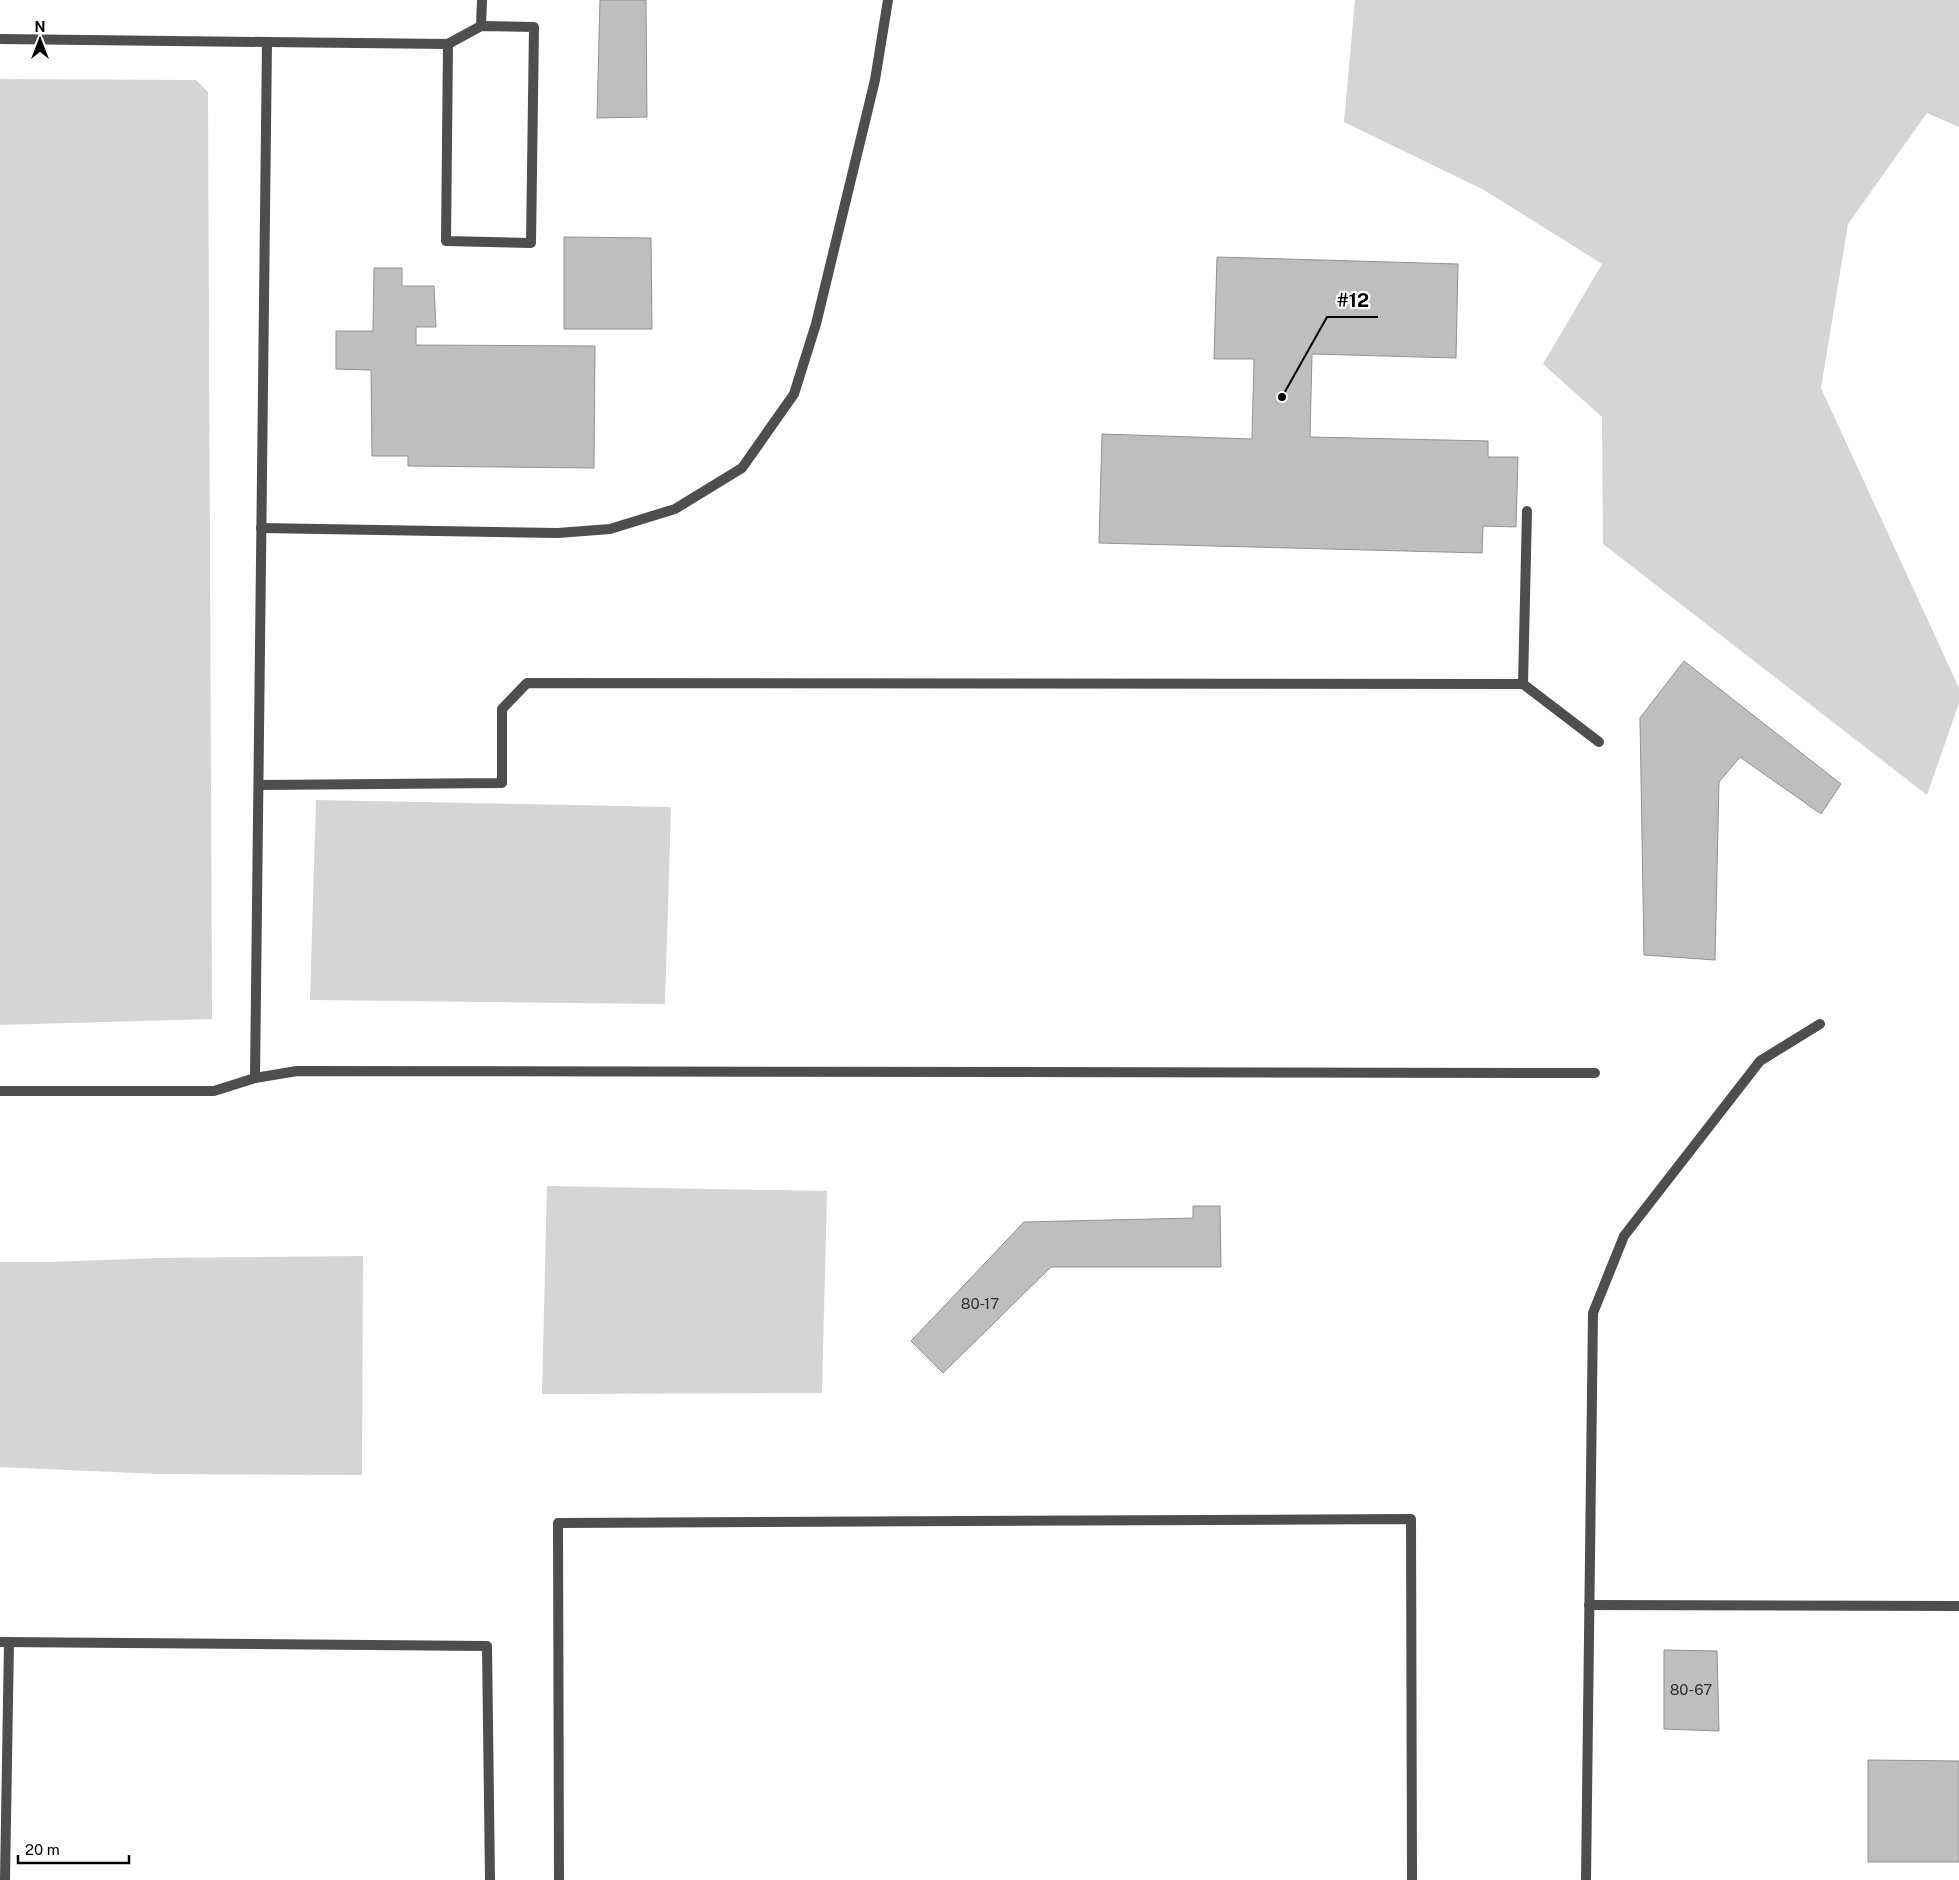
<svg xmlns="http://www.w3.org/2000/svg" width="1959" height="1880" font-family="'Public Sans',sans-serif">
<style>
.green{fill:#d5d5d5}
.building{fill:#bebebe;stroke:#929292}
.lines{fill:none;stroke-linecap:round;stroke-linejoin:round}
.service{stroke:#4e4e4e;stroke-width:10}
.labels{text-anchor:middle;stroke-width:4.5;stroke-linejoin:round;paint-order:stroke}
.number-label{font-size:15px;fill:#303030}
.leader{fill:none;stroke:#000;stroke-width:2}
.callout-dot{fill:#000;stroke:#fff;stroke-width:2}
.callout-label{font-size:19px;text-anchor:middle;font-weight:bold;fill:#000;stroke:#fff;stroke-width:4.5;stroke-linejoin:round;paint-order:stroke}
</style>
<rect width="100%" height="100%" fill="#fff"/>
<g class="green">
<polygon points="1355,0 1959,0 1959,127 1927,113 1848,224 1821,388 1959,688 1959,703 1927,795 1603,544 1602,417 1543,364 1602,264 1484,190 1344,122"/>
<polygon points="0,79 196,80 208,92 212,1019 0,1025"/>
<polygon points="316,800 671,807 665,1004 310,1000"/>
<polygon points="547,1186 827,1191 822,1393 542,1394"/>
<polygon points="363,1256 362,1475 158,1474 0,1467 0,1262 50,1262 158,1258"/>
</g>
<g class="building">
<polygon points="600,0 646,0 647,117 597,118"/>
<polygon points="564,237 651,238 652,329 564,329"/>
<polygon points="1217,257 1458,264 1456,358 1312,354 1310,437 1488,441 1488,457 1518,457 1516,527 1483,526 1482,553 1099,543 1102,434 1252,439 1254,359 1214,359"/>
<polygon points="374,268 402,268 402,286 434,286 436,327 416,327 416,345 595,346 594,468 408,466 408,456 372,456 371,370 336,369 336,331 373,331"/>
<polygon points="1684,661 1841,784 1821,814 1740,757 1719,782 1715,960 1644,955 1640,718"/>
<polygon points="1193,1206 1220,1206 1221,1267 1051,1267 943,1373 911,1341 1024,1222 1193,1218"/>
<polygon points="1664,1650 1717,1651 1719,1731 1664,1729"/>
<polygon points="1868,1760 1959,1761 1959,1862 1868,1862"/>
</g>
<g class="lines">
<g class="service">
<polyline points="481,26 482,0"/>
<polyline points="0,39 267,42 255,1078"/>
<polyline points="267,42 448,44 446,241 531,243 534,27 481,26 448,44"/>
<polyline points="261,528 558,533 610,529 675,509 742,468 794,394 816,324 875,80 888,0"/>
<polyline points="1523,684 1527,511"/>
<polyline points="259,785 502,783 502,709 527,683 1523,684 1599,742"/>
<path d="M0,1091H214L255,1078L297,1071C729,1073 1162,1070 1595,1073"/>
<polyline points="1589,1605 1959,1606"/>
<polyline points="0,1642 487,1646 490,1880"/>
<polyline points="5,1880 9,1642"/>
<polyline points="559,1880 558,1523 1411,1519 1412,1880"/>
<polyline points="1586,1880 1593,1313 1624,1236 1760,1061 1820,1024"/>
</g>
</g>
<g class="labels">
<g class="number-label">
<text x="980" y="1309">80-17</text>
<text x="1691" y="1695">80-67</text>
</g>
</g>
<path class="leader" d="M1282 397L1327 317H1378"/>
<circle class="callout-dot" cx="1282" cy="397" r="5"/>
<g class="callout-label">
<text x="1353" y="307">#12</text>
</g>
<g transform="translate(40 40)" stroke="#ffffff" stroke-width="4" paint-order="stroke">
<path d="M0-4L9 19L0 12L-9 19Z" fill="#000000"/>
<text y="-8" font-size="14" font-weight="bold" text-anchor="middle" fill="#000000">N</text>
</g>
<path d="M18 1855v8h111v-8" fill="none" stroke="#000000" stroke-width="2.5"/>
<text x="25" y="1855" font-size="15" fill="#000000" stroke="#ffffff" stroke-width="4" paint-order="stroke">20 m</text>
</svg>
